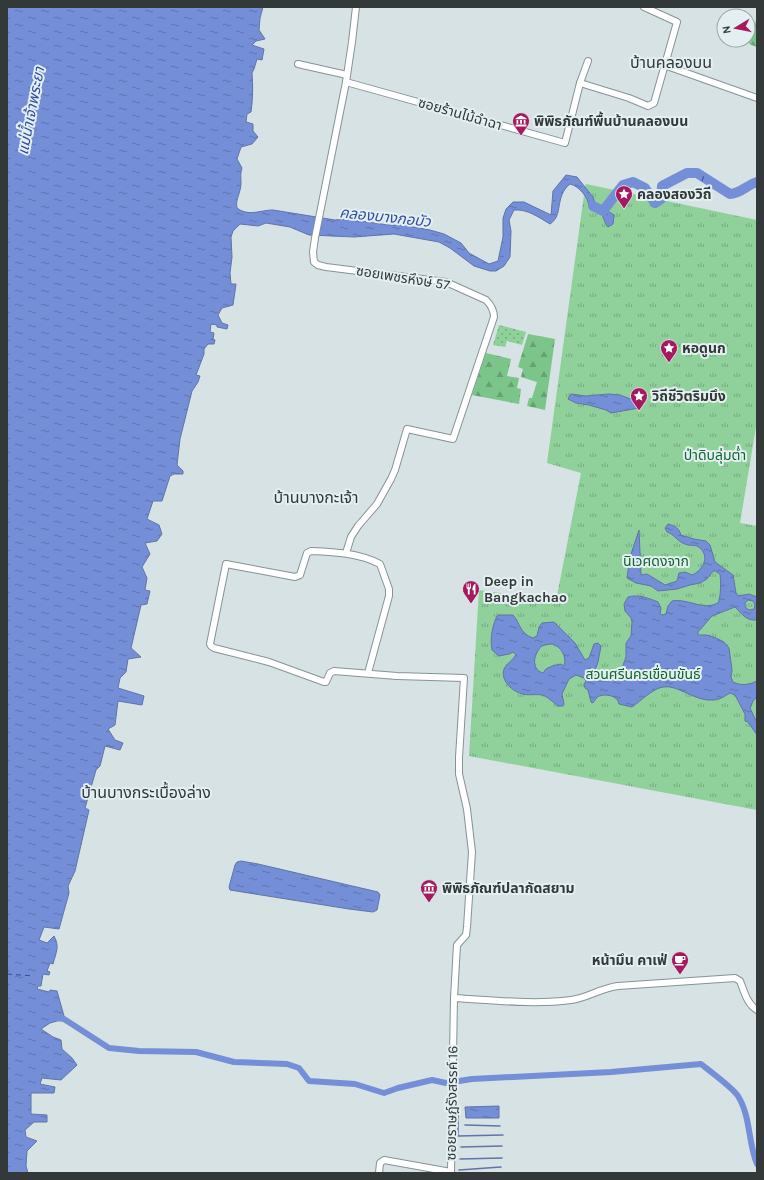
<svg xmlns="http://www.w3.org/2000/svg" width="764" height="1180" font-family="Karla,'Noto Sans Thai',sans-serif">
  <defs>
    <pattern id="grass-dots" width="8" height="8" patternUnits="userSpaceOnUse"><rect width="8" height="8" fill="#8fd09b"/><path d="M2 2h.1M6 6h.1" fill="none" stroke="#75aa7f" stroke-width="1.8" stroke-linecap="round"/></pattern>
    <pattern id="forest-firs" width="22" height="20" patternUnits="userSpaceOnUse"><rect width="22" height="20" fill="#7bc58a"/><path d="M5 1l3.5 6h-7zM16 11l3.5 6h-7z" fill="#65a172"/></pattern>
    <pattern id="park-tufts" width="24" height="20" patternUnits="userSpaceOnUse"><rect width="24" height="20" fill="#8fd09b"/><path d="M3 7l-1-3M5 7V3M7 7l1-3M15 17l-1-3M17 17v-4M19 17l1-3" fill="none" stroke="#75aa7f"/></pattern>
    <pattern id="water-ripples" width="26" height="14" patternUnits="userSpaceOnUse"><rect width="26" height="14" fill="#748ed7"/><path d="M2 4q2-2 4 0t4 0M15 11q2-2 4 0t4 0" fill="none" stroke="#6075af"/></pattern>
  </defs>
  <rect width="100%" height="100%" fill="#d6e2e3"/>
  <!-- grass -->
  <polygon fill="url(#grass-dots)" points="499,325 526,332 522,345 507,341 505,347 493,345"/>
  <!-- forest -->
  <g fill="url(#forest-firs)">
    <polygon points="757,17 757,47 749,44"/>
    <polygon points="528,334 555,339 545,410 527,406 529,398 532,398 537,382 521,377 523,369 518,367"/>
    <polygon points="486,353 511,359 507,376 519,378 517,388 521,389 519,404 472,395"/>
  </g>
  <!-- park -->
  <polygon fill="url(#park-tufts)" points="586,184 757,220 757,421 740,523 757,526 757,810 469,756 479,590 556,601 581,473 547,463 584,195 589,201 589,207 601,212 605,222 613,224 614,215 595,203 593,197 585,187"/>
  <!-- water -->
  <g fill="url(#water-ripples)" stroke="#6074a8" fill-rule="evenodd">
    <path d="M 7,7 L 263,7 L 260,18 L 259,30 L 265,39 L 256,41 L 252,45 L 264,49 L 262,60 L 257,59 L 254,69 L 252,73 C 253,86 253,98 251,112 L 247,114 L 246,122 L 253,124 L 253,131 L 258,137 L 252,144 L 241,147 L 237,159 L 242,168 C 240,174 241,177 241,183 C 241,193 235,199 237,208 C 249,217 260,210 273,210 L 335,220 L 347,219 L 388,225 L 402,225 L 430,230 L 444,234 L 461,243 L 469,253 L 489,264 L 498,261 L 503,237 L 503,218 L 506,209 L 513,202 L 524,202 L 551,215 L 553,191 L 566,175 L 577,177 L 593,197 L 595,203 L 614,215 L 613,224 L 608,227 L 605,222 L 601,212 L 589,207 C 589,198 579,186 570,184 C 554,197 564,215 550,224 C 538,217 528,209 514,210 L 509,220 L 511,231 L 510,257 L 504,266 L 496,271 L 490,271 L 474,266 L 450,248 L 439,242 L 394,234 L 354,237 L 309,235 L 290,227 L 266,223 L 258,226 L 240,224 L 233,231 L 231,237 L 232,257 L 230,273 L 231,284 L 236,284 L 233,305 L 222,308 L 218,315 L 222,323 L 228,325 L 227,329 L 217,327 L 217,325 L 211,324 L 210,332 L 214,333 L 213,339 L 215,340 L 214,344 L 208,344 L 204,349 L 204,354 L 196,375 L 200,376 L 198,382 L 192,391 L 180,439 L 177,465 L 183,471 L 183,474 L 174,474 L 170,476 L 162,501 L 153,501 L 147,519 L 159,525 L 162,534 L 157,541 L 145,543 L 150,554 L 142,567 L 147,578 L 145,590 L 150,591 L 147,604 L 141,605 L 131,648 L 141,657 L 128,659 L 126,672 L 120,678 L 118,688 L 144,696 L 142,705 L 118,701 L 115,725 L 108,729 L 115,740 L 123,743 L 120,750 L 105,746 L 100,766 L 96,770 L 85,808 L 89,810 L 75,871 L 68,886 L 69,893 L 59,929 L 44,927 L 39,940 L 47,943 L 54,936 C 60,947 56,952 53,964 L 50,963 L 47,971 L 50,972 L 49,975 L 43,974 L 41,986 L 38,986 L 37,989 L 49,992 L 50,990 L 57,991 L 64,1016 L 64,1019 L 50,1023 L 41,1029 L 53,1037 L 61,1040 L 62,1049 L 72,1058 L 77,1065 L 61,1080 L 42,1078 L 40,1084 L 55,1087 L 54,1093 L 31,1093 L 31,1114 L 47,1115 L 47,1122 L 34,1122 L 25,1130 L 26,1137 L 37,1141 L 27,1151 L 26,1166 L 28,1173 L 7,1173 Z"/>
    <polygon points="571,394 586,396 609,394 620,395 633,400 643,406 639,408 611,413 606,410 589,405 576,403 568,399"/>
    <path d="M 668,524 C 675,526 679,528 681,535 L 694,539 L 706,541 L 710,545 L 715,562 L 733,575 L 736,593 L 738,596 L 749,594 L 757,597 L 757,620 C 746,621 742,614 735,607 L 712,616 L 698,632 L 698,635 L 707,635 L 716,638 L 724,642 L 729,648 L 732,670 L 731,677 L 733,682 C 742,686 748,685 757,681 L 757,697 L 753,701 L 750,708 L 757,723 L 757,735 L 748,722 L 745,721 L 745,714 L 735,695 L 730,693 C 725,696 720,700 713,700 C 696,702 677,684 663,687 C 652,689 642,700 632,707 L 619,704 C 618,695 604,693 597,697 C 597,698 593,702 593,703 L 591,702 L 588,690 L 585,688 L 584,684 L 586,681 L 584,678 L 576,675 L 569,679 L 562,694 L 564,704 L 563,706 L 558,706 C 554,703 550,699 545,696 C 539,693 530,696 523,694 C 513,692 500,681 504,669 C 507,663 513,660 516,655 L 513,652 L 509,654 L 499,656 L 492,650 C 490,640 492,626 497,616 L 499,615 L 513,615 C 521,624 519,633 533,638 L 537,636 L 539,627 L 542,623 L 554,622 L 575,643 L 585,660 L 589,658 L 594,644 L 598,643 L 601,646 L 598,662 L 593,676 L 594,680 C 598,682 613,681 618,679 L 626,657 L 626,643 L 631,636 L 632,622 L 631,618 L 625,611 L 624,604 L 628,597 C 638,594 648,598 658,602 L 661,608 L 660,614 L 663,615 L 666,614 L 668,606 L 672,601 C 688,598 702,611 718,603 C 721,597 721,581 720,574 L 715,571 L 713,571 L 707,579 L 700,583 L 690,585 L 677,589 L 658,591 L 651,586 L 636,583 L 627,578 L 630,557 L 639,530 L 641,575 L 647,574 L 665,585 L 677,581 L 679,573 L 685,572 L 692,575 C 704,570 711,554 697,546 C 694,545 689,546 685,544 C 678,542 674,534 667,532 L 665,528 ZM 748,600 L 753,601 L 755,604 L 754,609 L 749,610 L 745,607 L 745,603 ZM 552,644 C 561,646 567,657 564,666 L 561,664 L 552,666 L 546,669 L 543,673 C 530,669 534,653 542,646 C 545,645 549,644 552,644 Z"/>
    <polygon points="241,861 258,864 378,892 380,895 377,910 373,912 349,909 230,890 229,887 235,865 237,862"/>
    <polygon points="499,1106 499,1118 466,1118 465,1107"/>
  </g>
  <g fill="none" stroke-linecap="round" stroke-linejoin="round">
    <!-- stream -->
    <g stroke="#6074a8" stroke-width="1.5">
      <polyline points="458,1110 458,1136 503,1135"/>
      <polyline points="465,1125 500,1126"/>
      <polyline points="461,1147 502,1146"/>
      <polyline points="460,1159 502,1158"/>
      <polyline points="459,1170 501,1167"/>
    </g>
    <!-- canal -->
    <path stroke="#748ed7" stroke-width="6" d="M 56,1018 L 64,1019 L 109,1048 L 139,1051 L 196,1052 L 234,1062 L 287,1064 L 299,1068 L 309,1081 L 355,1084 L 384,1093 L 398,1088 L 432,1080 L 446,1083 L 472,1079 L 611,1072 L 701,1064 C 710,1071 733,1088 738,1096 C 751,1117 748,1143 757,1164"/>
    <!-- river -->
    <path stroke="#748ed7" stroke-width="10" d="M 593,206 L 603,211 L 623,185 L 633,182 L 645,188 L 655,203 L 661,199 L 662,186 L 687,173 L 697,173 L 730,194 C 740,194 747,185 757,182"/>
    <!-- ferry -->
    <g stroke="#334ca3" stroke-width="1" stroke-dasharray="5 4" stroke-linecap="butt">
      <polyline points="702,181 704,175"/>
      <polyline points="7,974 34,976"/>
    </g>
    <!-- minor casing -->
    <g stroke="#889294" stroke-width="8">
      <g id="minor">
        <polyline points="298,64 347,75"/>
        <polyline points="664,65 757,98"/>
        <polyline points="346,82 565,143 580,83 629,98 648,106 654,103 677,22 644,7"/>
        <polyline points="580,83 588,61"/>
        <path d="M 346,553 L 351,537 L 358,526 L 377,504 L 391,479 L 395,470 L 407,429 L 453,439 L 494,317 C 494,310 491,305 486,300 L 446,282 L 326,267 L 318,265 L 314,262 L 313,252 L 315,238 L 346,82 L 352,42 L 356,7"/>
        <path d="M 368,673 L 389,596 L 389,589 L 380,564 C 359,553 334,552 311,551 L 307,553 L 300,575 L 295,577 L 226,564 L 210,644 L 211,646 L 214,648 L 269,662 L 324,682 L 326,682 L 330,673 L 334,671 L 397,676 L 464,678 L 459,757 L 459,774 L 467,809 L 472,852 L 467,927 L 466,935 L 457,945 L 454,998 L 451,1172 L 384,1160 L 380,1163 L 379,1173"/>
        <path d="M 454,998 C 493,1000 532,1005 571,1000 C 587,998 601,988 618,986 L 735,978 L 740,981 C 744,991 747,1004 757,1010"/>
      </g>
    </g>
    <!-- minor -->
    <use href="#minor" stroke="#fff" stroke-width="6"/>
  </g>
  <!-- icons -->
  <defs>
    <g id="museum-pin" transform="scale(0.9)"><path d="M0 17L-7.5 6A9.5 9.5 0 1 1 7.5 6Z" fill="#a5195f" stroke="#e3eff1"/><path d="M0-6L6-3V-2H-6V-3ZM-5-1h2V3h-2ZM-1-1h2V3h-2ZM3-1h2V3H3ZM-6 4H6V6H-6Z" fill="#fff"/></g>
    <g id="sight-pin" transform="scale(0.9)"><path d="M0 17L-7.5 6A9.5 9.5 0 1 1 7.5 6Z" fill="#a5195f" stroke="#e3eff1"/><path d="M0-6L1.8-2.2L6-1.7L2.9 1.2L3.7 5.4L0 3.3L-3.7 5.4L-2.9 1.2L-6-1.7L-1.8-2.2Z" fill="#fff"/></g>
    <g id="restaurant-pin" transform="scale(0.9)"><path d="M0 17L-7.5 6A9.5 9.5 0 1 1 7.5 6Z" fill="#a5195f" stroke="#e3eff1"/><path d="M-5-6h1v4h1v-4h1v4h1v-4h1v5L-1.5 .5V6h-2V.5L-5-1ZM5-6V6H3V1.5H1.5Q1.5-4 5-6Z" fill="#fff"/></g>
    <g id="cafe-pin" transform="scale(0.9)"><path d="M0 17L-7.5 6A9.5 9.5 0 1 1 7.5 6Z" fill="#a5195f" stroke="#e3eff1"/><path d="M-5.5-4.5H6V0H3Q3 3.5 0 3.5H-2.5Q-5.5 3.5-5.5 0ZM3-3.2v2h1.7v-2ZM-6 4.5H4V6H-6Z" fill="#fff"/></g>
  </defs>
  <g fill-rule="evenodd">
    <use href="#museum-pin" x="521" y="121"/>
    <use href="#sight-pin" x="624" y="194"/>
    <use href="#sight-pin" x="669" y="348"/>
    <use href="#sight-pin" x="639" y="396"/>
    <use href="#restaurant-pin" x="471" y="589"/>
    <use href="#museum-pin" x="429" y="888"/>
    <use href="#cafe-pin" x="680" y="960"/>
  </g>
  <g text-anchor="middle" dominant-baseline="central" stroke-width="4" stroke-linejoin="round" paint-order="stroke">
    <!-- street labels -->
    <g font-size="14" fill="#333839" stroke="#e3eff1">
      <text transform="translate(460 114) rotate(16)">ซอยร้านไม้ฉำฉา</text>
      <text transform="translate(403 278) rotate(9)">ซอยเพชรหึงษ์ 57</text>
      <text transform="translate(452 1103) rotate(-89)">ซอยราษฎ์รังสรรค์ 16</text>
    </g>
    <!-- poi labels -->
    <g font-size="14" font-weight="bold" fill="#333839" stroke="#e3eff1" text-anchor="start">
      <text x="534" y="121">พิพิธภัณฑ์พื้นบ้านคลองบน</text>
      <text x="637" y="194">คลองสองวิถี</text>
      <text x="682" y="348">หอดูนก</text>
      <text x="652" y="396">วิถีชีวิตริมบึง</text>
      <text x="484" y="581">Deep in<tspan x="484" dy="16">Bangkachao</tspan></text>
      <text x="442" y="888">พิพิธภัณฑ์ปลากัดสยาม</text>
      <text x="667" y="960" text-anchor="end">หน้ามึน คาเฟ่</text>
    </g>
    <!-- park labels -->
    <g font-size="14" fill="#10632c" stroke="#e3eff1">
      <text x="715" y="455">ป่าดิบลุ่มต่ำ</text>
      <text x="656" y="561">นิเวศดงจาก</text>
      <text x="643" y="674">สวนศรีนครเขื่อนขันธ์</text>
    </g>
    <!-- water labels -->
    <g font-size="15" font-style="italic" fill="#334ca3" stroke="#e3eff1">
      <text transform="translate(31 111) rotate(-79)">แม่น้ำเจ้าพระยา</text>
      <text transform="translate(385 217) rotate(6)">คลองบางกอบัว</text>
    </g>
    <!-- quarter labels -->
    <g font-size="16" fill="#333839" stroke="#e3eff1">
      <text x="671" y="62">บ้านคลองบน</text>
      <text x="316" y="497">บ้านบางกะเจ้า</text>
      <text x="146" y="792">บ้านบางกระเบื้องล่าง</text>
    </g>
  </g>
  <!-- border -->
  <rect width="764" height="1180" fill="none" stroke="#333839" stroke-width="16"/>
  <!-- north arrow -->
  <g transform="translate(736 28) rotate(260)"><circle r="19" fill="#e3eff1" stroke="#9da6a7"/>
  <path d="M0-3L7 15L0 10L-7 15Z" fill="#a5195f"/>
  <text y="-6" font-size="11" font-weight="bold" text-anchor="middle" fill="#333839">N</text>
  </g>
</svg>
